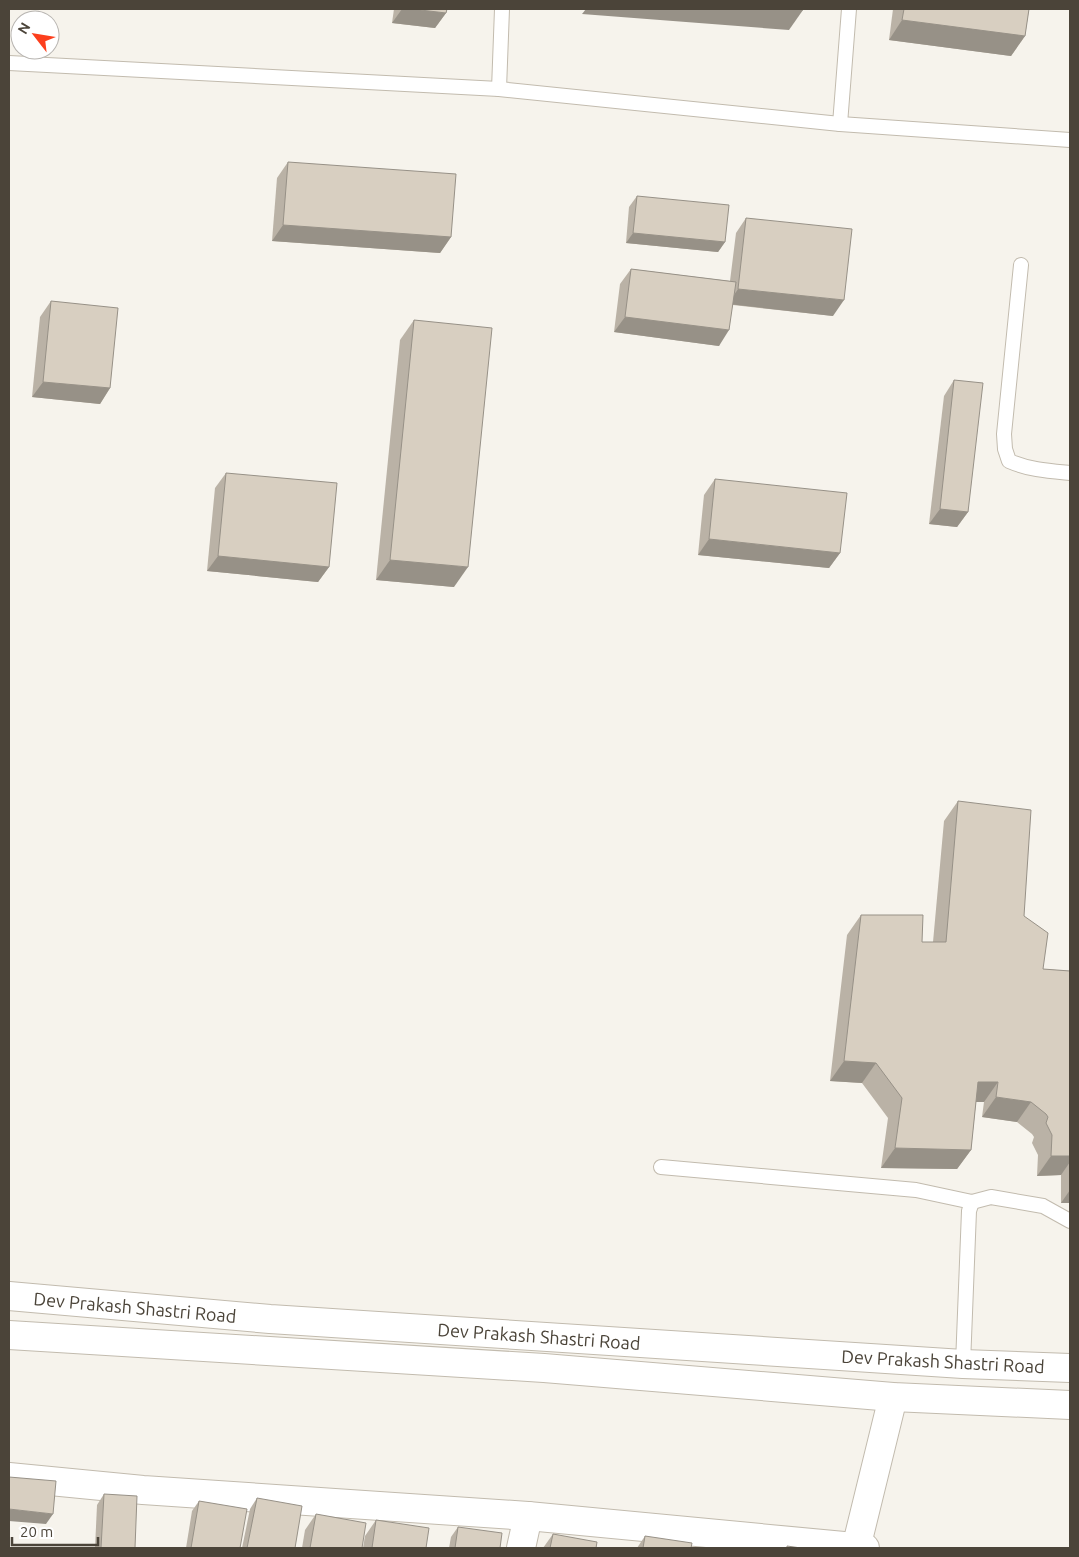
<svg xmlns="http://www.w3.org/2000/svg" width="1079" height="1557" font-family="Ubuntu,sans-serif">
  <rect width="100%" height="100%" fill="#f6f3ec"/>
  <g fill="none" stroke-linecap="round" stroke-linejoin="round">
    <!-- service casing -->
    <g stroke="#c2bbae" stroke-width="16">
      <g id="service">
        <polyline points="9,63 499,89 840,124 1070,140"/>
        <polyline points="499,89 502,9"/>
        <polyline points="840,124 849,9"/>
        <path d="M 1021,265 L 1004,434 L 1005,449 L 1009,461 C 1030,470 1048,471 1070,473"/>
        <polyline points="661,1167 916,1190 972,1202 991,1197 1043,1206 1070,1221"/>
        <polyline points="963,1364 969,1211 972,1202"/>
      </g>
    </g>
    <!-- minor casing -->
    <g stroke="#c2bbae" stroke-width="30">
      <g id="minor">
        <polyline points="9,1477 143,1490 528,1516 865,1548"/>
        <polyline points="521,1548 528,1516"/>
        <polyline points="856,1548 893,1397"/>
      </g>
    </g>
    <!-- tertiary casing -->
    <g stroke="#c2bbae" stroke-width="30">
      <g id="tertiary">
        <polyline points="9,1296 270,1319 963,1364 1070,1368"/>
        <polyline points="9,1335 544,1368 893,1397 1070,1405"/>
      </g>
    </g>
    <!-- service -->
    <use href="#service" stroke="#fff" stroke-width="14"/>
    <!-- minor -->
    <use href="#minor" stroke="#fff" stroke-width="28"/>
    <!-- tertiary -->
    <use href="#tertiary" stroke="#fff" stroke-width="28"/>
  </g>
  <!-- wall -->
  <g fill="#bab2a6">
    <polygon points="394,9 447,9 446,13 435,28 392,23"/>
    <polygon points="893,9 1029,9 1025,36 1011,56 889,40"/>
    <polygon points="288,162 451,237 440,253 272,241 277,178"/>
    <polygon points="637,196 725,242 718,252 626,243 629,207"/>
    <polygon points="746,218 833,316 733,305 719,346 614,332 620,284 631,269 730,281 736,233"/>
    <polygon points="51,301 110,388 100,404 32,397 40,317"/>
    <polygon points="414,320 454,587 376,580 400,340"/>
    <polygon points="954,380 968,512 957,527 929,524 944,396"/>
    <polygon points="226,473 329,567 318,582 207,571 215,488"/>
    <polygon points="715,479 840,553 829,568 698,555 704,495"/>
    <polygon points="958,801 1024,916 1043,969 1070,971 1070,1203 1061,1203 1061,1175 1037,1176 1038,1155 1032,1143 1034,1137 1032,1134 1017,1122 982,1117 984,1102 976,1102 971,1150 957,1169 881,1168 888,1118 862,1083 830,1081 847,935 861,915 922,942 933,942 944,821"/>
    <polygon points="104,1494 135,1548 95,1548 97,1505"/>
    <polygon points="257,1498 295,1548 242,1548 250,1509"/>
    <polygon points="199,1501 240,1548 186,1548 192,1511"/>
    <polygon points="316,1514 362,1548 302,1548 305,1530"/>
    <polygon points="376,1520 426,1548 363,1548 365,1536"/>
    <polygon points="458,1527 500,1548 449,1548 451,1537"/>
    <polygon points="553,1534 596,1548 543,1548"/>
    <polygon points="645,1536 691,1548 637,1548"/>
  </g>
  <!-- shaded-wall -->
  <g fill="#979187">
    <polygon points="402,9 412,9 446,13 435,28 392,23"/>
    <polygon points="586,9 782,9 803,10 789,30 582,14"/>
    <polygon points="902,20 1025,36 1011,56 889,40"/>
    <polygon points="283,225 451,237 440,253 272,241"/>
    <polygon points="633,233 725,242 718,252 626,243"/>
    <polygon points="738,289 844,300 833,316 728,304"/>
    <polygon points="625,317 729,330 719,346 614,332"/>
    <polygon points="43,382 110,388 100,404 32,397"/>
    <polygon points="940,509 968,512 957,527 929,524"/>
    <polygon points="709,539 840,553 829,568 698,555"/>
    <polygon points="218,556 329,567 318,582 207,571"/>
    <polygon points="390,560 468,567 454,587 376,580"/>
    <polygon points="844,1061 876,1063 862,1083 830,1081"/>
    <polygon points="978,1082 998,1082 984,1102 964,1102"/>
    <polygon points="996,1097 1031,1102 1017,1122 982,1117"/>
    <polygon points="895,1148 971,1150 957,1169 881,1168"/>
    <polygon points="1051,1156 1070,1156 1070,1162 1061,1175 1037,1176"/>
    <polygon points="1070,1190 1070,1203 1061,1203"/>
    <polygon points="9,1509 53,1514 46,1524 9,1521"/>
  </g>
  <!-- building -->
  <g fill="#d8cfc1" stroke="#979187">
    <polygon points="412,9 447,9 446,13"/>
    <polygon points="782,9 803,9 803,10"/>
    <polygon points="904,9 1029,9 1025,36 902,20"/>
    <polygon points="288,162 456,174 451,237 283,225"/>
    <polygon points="637,196 729,205 725,242 633,233"/>
    <polygon points="746,218 852,229 844,300 738,289"/>
    <polygon points="631,269 736,282 729,330 625,317"/>
    <polygon points="51,301 118,308 110,388 43,382"/>
    <polygon points="414,320 492,328 468,567 390,560"/>
    <polygon points="954,380 983,383 968,512 940,509"/>
    <polygon points="226,473 337,483 329,567 218,556"/>
    <polygon points="715,479 847,493 840,553 709,539"/>
    <polygon points="958,801 1031,810 1024,916 1048,933 1043,969 1070,971 1070,1156 1051,1156 1052,1135 1046,1123 1048,1117 1046,1114 1031,1102 996,1097 998,1082 978,1082 971,1150 895,1148 902,1098 876,1063 844,1061 861,915 923,915 922,942 946,942"/>
    <polygon points="9,1477 56,1481 53,1514 9,1509"/>
    <polygon points="104,1494 137,1496 135,1548 101,1548"/>
    <polygon points="257,1498 302,1506 295,1548 247,1548"/>
    <polygon points="199,1501 247,1509 240,1548 191,1548"/>
    <polygon points="316,1514 366,1523 362,1548 310,1548"/>
    <polygon points="376,1520 429,1528 426,1548 372,1548"/>
    <polygon points="458,1527 502,1533 500,1548 455,1548"/>
    <polygon points="553,1534 597,1542 596,1548 550,1548"/>
    <polygon points="645,1536 692,1543 691,1548 643,1548"/>
    <polygon points="787,1546 801,1548 787,1548"/>
  </g>
  <g text-anchor="middle" dominant-baseline="central" stroke-width="4.5" stroke-linejoin="round" paint-order="stroke">
    <!-- street labels -->
    <g font-size="18" fill="#4b4439" stroke="#fff">
      <text transform="translate(135 1307) rotate(5)">Dev Prakash Shastri Road</text>
      <text transform="translate(539 1336) rotate(4)">Dev Prakash Shastri Road</text>
      <text transform="translate(943 1361) rotate(3)">Dev Prakash Shastri Road</text>
    </g>
  </g>
  <!-- border -->
  <rect width="1079" height="1557" fill="none" stroke="#4b4439" stroke-width="20"/>
  <!-- north arrow -->
  <g transform="translate(35 35) rotate(301)"><circle r="24" fill="#ffffff" stroke="#b7b4b0"/>
  <path d="M0-4L9 19L0 12L-9 19Z" fill="#fc3f1d"/>
  <text y="-8" font-size="14" font-weight="bold" text-anchor="middle" fill="#4b4439">N</text>
  </g>
  <!-- scale -->
  <path d="M12 1537v8h86v-8" fill="none" stroke="#4b4439" stroke-width="2.5"/>
  <text x="20" y="1537" font-size="15" fill="#4b4439" stroke="#ffffff" stroke-width="4" paint-order="stroke">20 m</text>
</svg>
